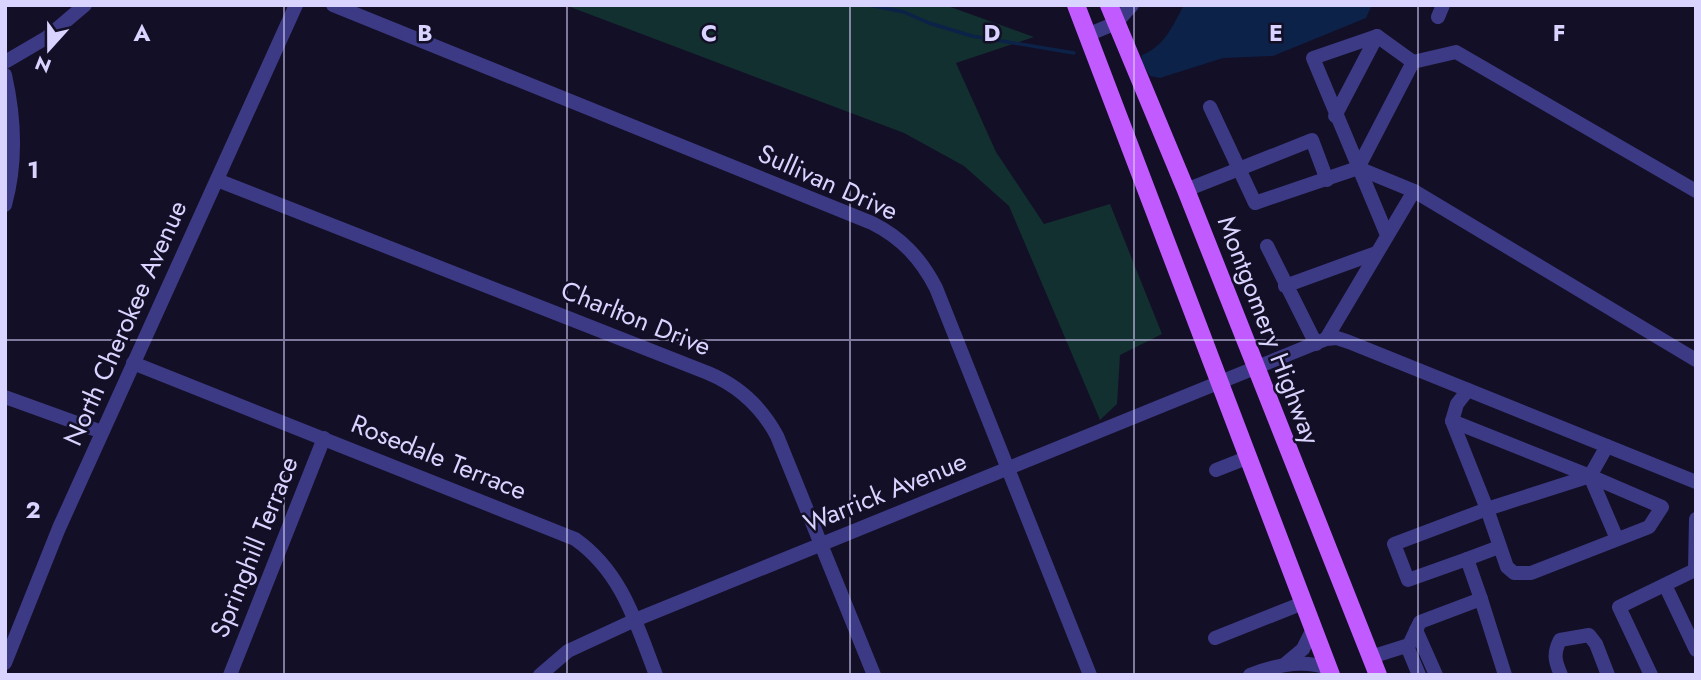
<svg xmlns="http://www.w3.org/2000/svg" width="1701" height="680" font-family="Jost,sans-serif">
  <rect width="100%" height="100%" fill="#130f26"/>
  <!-- green -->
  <polygon fill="#12302f" points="565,5 945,5 1034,37 956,63 996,152 1044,224 1110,204 1162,334 1120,355 1117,404 1100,420 1009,206 964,166 904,133"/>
  <!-- water -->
  <path fill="#0c2248" d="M 1184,5 L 1372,5 L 1366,18 L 1273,56 L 1223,58 L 1160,78 L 1150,76 L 1141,61 L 1142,55 C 1165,46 1173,25 1184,5 Z"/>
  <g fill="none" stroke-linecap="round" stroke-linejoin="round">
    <!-- stream -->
    <polyline stroke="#0c2248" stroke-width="3.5" points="869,5 904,12 929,23 972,36 1074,53"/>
    <!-- minor -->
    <g stroke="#3d3a85" stroke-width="14">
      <path d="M 333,5 L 872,223 C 902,238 921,259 936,288 L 1090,675"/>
      <polyline points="1438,17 1443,5"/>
      <polyline points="1087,35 1116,23 1132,5"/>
      <polyline points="1377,36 1413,62"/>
      <polyline points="5,62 46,38 85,5"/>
      <path d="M 5,75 C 15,119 17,161 5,205"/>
      <polyline points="1210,107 1255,203 1358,168 1414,191"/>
      <polyline points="1335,116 1377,36 1313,58 1387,235"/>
      <polyline points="1358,168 1413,62 1456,52 1696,191"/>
      <path d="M 217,180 L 708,373 C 739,386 761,406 777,436 L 874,675"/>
      <polyline points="1186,190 1312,140 1327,180"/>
      <polyline points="1267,246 1316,344"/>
      <polyline points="1285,286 1376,253"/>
      <polyline points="1326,339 1337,338 1349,342 1696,482"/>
      <path d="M 133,363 L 575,539 C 622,572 636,623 656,675"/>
      <polyline points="1468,390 1457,404 1452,421 1487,509 1394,544 1408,580 1467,559 1481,599"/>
      <polyline points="5,397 102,432"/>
      <polyline points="1452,421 1590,476 1617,539"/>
      <polyline points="1216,470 1249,457"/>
      <polyline points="1590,476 1487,509 1507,567 1514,573 1531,573 1649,527 1662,507 1590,476 1607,446"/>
      <polyline points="1467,559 1499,547"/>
      <polyline points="1665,585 1696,650"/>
      <polyline points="1416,630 1436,675"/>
      <polyline points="1215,638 1303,603"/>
      <polyline points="1407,646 1419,675"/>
      <polyline points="1371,657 1409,645 1420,622 1481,599 1505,675"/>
      <polyline points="5,663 59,528 296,5"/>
      <polyline points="1284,665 1303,649 1313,629"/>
      <polyline points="230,675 324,438"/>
      <polyline points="540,675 568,651 635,620 1326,339 1414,191 1696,360"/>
      <path d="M 1250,675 C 1275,665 1302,659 1328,668"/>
      <path d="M 1561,675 C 1555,661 1553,654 1560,640 L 1589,635 L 1596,644 L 1608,675"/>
      <polyline points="1651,675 1619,607 1695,570 1696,519"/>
    </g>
    <!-- major -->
    <g stroke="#c25bff" stroke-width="18">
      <polyline points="1076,5 1331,675"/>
      <polyline points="1109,5 1186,190 1378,675"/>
    </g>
  </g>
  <!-- grid -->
  <path fill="none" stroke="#d9d4ff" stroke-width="2" stroke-opacity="0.55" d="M 284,5 L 284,675M 567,5 L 567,675M 850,5 L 850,675M 1134,5 L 1134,675M 1418,5 L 1418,675M 5,340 L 1696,340"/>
  <g text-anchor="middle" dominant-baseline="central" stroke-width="5" stroke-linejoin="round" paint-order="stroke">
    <!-- street labels -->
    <g font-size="26" fill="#d9d4ff" stroke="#130f26">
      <text transform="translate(828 182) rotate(24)">Sullivan Drive</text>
      <text transform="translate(636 318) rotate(22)">Charlton Drive</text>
      <text transform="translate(125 323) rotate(-66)">North Cherokee Avenue</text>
      <text transform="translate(1269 330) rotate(69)">Montgomery Highway</text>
      <text transform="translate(439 457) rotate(22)">Rosedale Terrace</text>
      <text transform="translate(885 492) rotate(-22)">Warrick Avenue</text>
      <text transform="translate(254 547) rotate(-68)">Springhill Terrace</text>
    </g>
  </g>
  <g font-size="23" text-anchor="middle" font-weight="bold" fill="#d9d4ff" stroke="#130f26" stroke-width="5" stroke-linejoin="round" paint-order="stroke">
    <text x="142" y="41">A</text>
    <text x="425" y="41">B</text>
    <text x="709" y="41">C</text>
    <text x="992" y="41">D</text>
    <text x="1276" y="41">E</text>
    <text x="1559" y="41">F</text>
    <text x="33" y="178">1</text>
    <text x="33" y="518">2</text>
  </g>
  <!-- border -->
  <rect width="1701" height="680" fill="none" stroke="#d9d4ff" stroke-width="14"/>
  <!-- north arrow -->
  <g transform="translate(49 49) rotate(201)" stroke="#130f26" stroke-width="5" paint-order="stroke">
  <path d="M0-5L12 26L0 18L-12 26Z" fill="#d9d4ff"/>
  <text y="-10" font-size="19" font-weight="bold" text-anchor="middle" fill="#d9d4ff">N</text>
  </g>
</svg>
